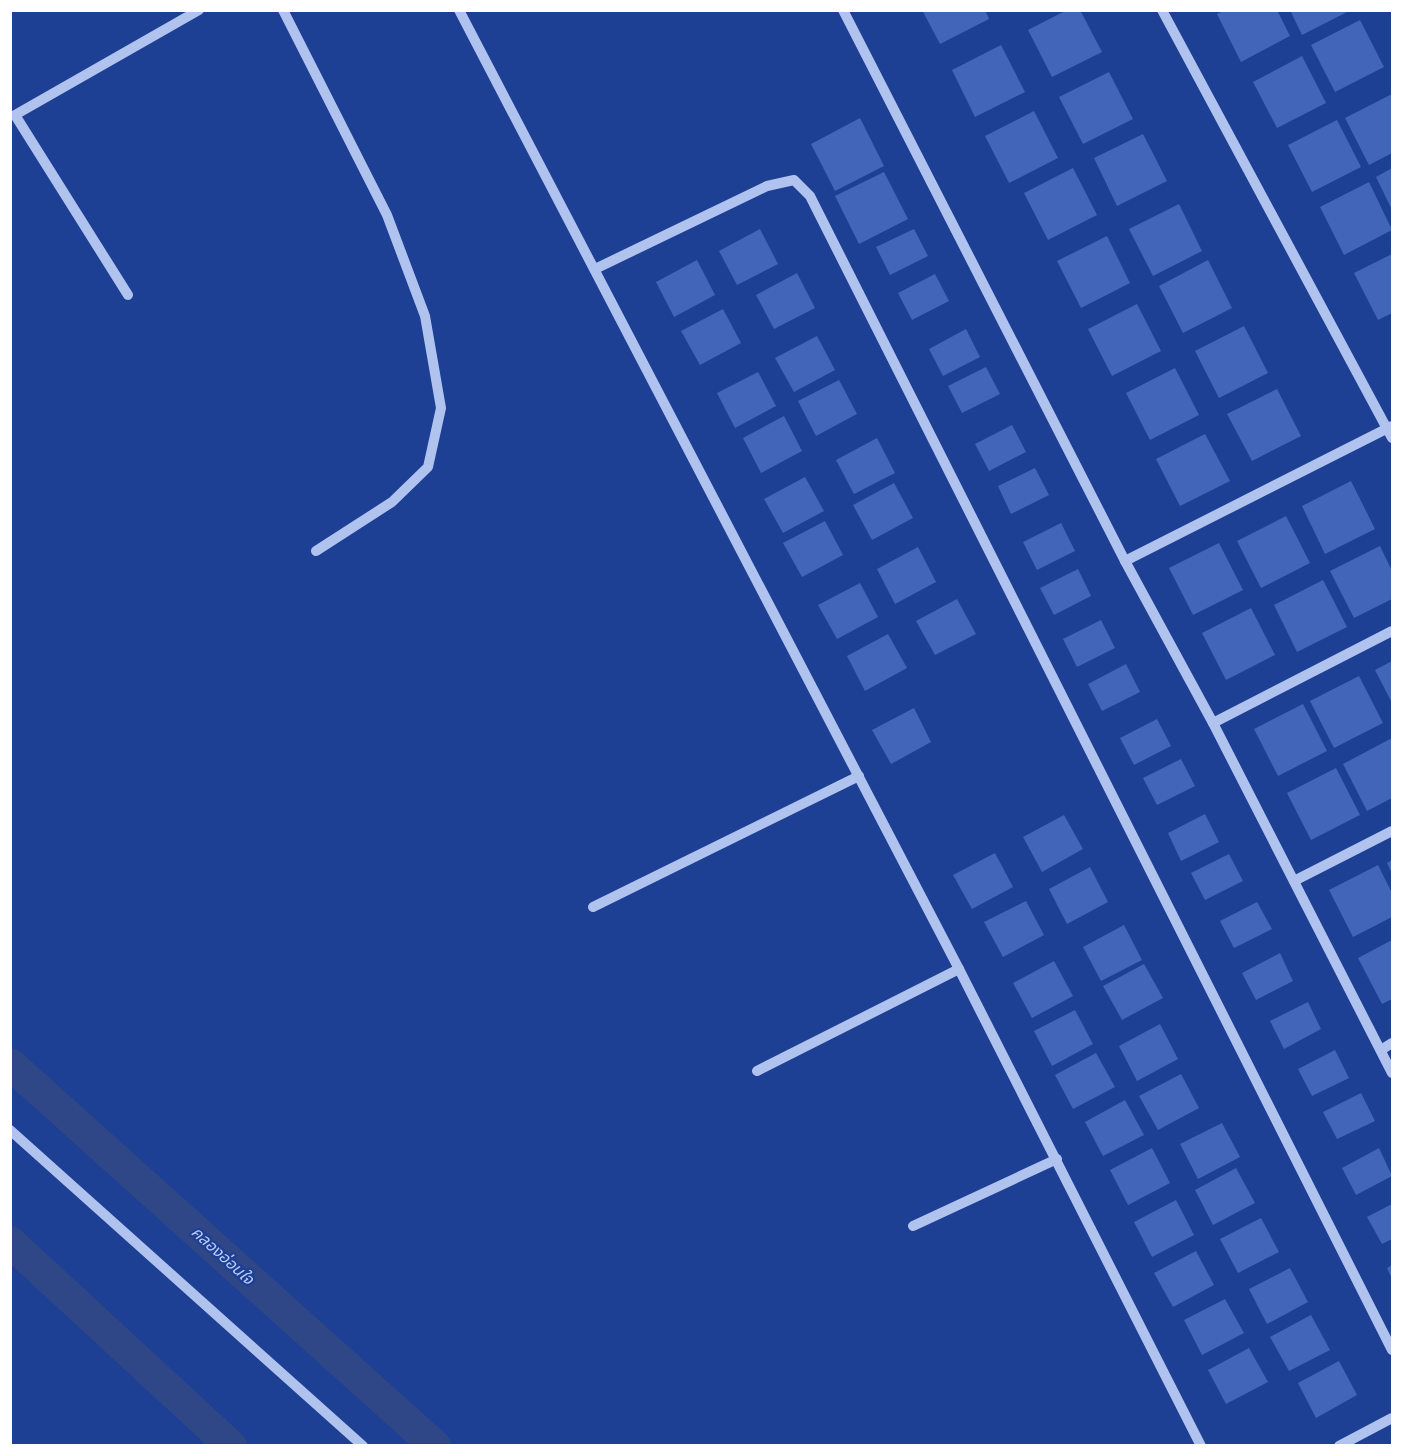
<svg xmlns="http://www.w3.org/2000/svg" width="1403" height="1456" font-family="Quicksand,'Noto Sans Thai',sans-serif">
  <rect width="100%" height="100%" fill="#1d3f94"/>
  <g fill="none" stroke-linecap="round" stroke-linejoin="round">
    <!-- canal -->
    <g stroke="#2f4787" stroke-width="32">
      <polyline points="10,1064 435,1446"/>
      <polyline points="10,1242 231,1446"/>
    </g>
  </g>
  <!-- building -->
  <g fill="#4265ba">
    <polygon points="922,10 985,10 989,19 940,44"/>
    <polygon points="1067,10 1080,10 1102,52 1052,77 1028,30"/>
    <polygon points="1225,10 1277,10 1290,36 1241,62 1217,14"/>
    <polygon points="1290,10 1351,10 1302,35"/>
    <polygon points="1360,20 1384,67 1335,92 1311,45"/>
    <polygon points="1001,45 1025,92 975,117 952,70"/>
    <polygon points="1302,56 1326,103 1277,128 1253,82"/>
    <polygon points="1109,72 1133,119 1083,144 1059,97"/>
    <polygon points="1392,94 1392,153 1369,165 1345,118"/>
    <polygon points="1034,111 1058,158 1009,183 985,136"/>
    <polygon points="860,118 884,166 835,191 811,144"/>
    <polygon points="1337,120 1361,167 1312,192 1288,145"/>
    <polygon points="1143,134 1167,181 1117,206 1094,158"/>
    <polygon points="1073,168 1097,215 1048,240 1024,193"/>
    <polygon points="1392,168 1392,210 1376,177"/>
    <polygon points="884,172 908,219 859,244 835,196"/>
    <polygon points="1369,182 1392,230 1344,255 1320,207"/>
    <polygon points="1179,204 1202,251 1153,276 1129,229"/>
    <polygon points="760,229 778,264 737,285 719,251"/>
    <polygon points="914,229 928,256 890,275 876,247"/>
    <polygon points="1107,236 1130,283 1081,308 1057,261"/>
    <polygon points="1392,254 1392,313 1378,320 1354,273"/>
    <polygon points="697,260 715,295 674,317 656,282"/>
    <polygon points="1208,260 1232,308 1183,333 1159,286"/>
    <polygon points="797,273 815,308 774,329 756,295"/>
    <polygon points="935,274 949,301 912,320 898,293"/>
    <polygon points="1137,304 1161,351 1112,376 1088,329"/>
    <polygon points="723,309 741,343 700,365 681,331"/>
    <polygon points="1244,326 1268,373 1219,398 1195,351"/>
    <polygon points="966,329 980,357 943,376 929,349"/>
    <polygon points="817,336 835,370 794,392 775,358"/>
    <polygon points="986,367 1000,394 962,413 948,386"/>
    <polygon points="1175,368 1199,415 1150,440 1126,393"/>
    <polygon points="758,372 776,406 735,428 717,393"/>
    <polygon points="839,380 857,414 816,436 798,401"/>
    <polygon points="1277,389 1301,436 1252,461 1227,414"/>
    <polygon points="784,416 802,451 761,473 743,438"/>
    <polygon points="1012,425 1026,452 989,471 975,444"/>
    <polygon points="1205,434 1230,481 1180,506 1156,459"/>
    <polygon points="877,438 895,473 854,494 836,460"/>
    <polygon points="1035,468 1049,495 1011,514 998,486"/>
    <polygon points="805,477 824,511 783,533 764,499"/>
    <polygon points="1351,481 1375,529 1325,554 1302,506"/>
    <polygon points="894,483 913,518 872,540 853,505"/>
    <polygon points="1286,516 1310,563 1261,588 1237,541"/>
    <polygon points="825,521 843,555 802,577 783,543"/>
    <polygon points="1061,523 1075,551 1037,570 1023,542"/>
    <polygon points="1219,543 1243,590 1193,615 1169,568"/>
    <polygon points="1380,546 1392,571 1392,599 1354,618 1330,571"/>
    <polygon points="918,547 936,582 895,604 877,569"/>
    <polygon points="1078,569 1091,596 1054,615 1040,588"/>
    <polygon points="1323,580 1347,627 1297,652 1274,605"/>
    <polygon points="860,583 878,617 837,639 818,605"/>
    <polygon points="957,599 976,634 935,655 916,621"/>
    <polygon points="1251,608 1275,655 1226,680 1202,633"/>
    <polygon points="1101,620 1115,648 1077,667 1063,639"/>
    <polygon points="888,634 907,668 865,691 847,656"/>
    <polygon points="1392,661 1392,703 1375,670"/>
    <polygon points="1126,664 1140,692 1102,711 1088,684"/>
    <polygon points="1359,676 1383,723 1334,748 1310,701"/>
    <polygon points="1303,704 1327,751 1278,776 1254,729"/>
    <polygon points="914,708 931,742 891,764 872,730"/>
    <polygon points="1157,719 1171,746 1134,765 1120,738"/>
    <polygon points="1392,738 1392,798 1367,811 1343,764"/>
    <polygon points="1181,759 1195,786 1157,805 1143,778"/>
    <polygon points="1336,768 1360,815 1311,840 1287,793"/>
    <polygon points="1205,814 1219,842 1181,861 1168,833"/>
    <polygon points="1064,815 1083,849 1042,872 1023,837"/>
    <polygon points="995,853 1013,887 972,909 953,875"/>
    <polygon points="1229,854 1243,881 1205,900 1191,873"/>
    <polygon points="1392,860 1392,874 1387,863"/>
    <polygon points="1378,865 1392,893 1392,917 1353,937 1329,890"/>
    <polygon points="1090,867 1108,902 1067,924 1049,889"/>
    <polygon points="1026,901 1044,935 1003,957 984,922"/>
    <polygon points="1257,902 1272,929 1234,948 1220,921"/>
    <polygon points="1124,925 1142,960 1101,981 1083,947"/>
    <polygon points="1392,940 1392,999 1382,1004 1358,958"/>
    <polygon points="1280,953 1293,981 1256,1000 1242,973"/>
    <polygon points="1054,961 1073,996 1032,1018 1013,983"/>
    <polygon points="1144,964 1163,998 1122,1020 1103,986"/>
    <polygon points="1308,1002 1321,1029 1284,1049 1270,1021"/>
    <polygon points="1075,1010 1093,1044 1052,1066 1034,1031"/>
    <polygon points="1160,1024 1178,1059 1137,1081 1119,1046"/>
    <polygon points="1335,1050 1349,1078 1312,1096 1298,1069"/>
    <polygon points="1096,1053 1115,1087 1073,1109 1055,1075"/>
    <polygon points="1181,1074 1199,1108 1158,1130 1139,1096"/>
    <polygon points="1361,1093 1375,1121 1337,1139 1323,1112"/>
    <polygon points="1125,1100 1144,1135 1103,1156 1085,1122"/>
    <polygon points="1222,1123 1240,1157 1198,1179 1180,1144"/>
    <polygon points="1152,1148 1170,1183 1128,1205 1110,1170"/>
    <polygon points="1379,1148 1392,1176 1356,1195 1342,1168"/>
    <polygon points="1236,1168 1255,1203 1213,1225 1195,1190"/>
    <polygon points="1176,1200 1194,1235 1152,1257 1134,1222"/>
    <polygon points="1392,1204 1392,1239 1382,1244 1367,1217"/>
    <polygon points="1261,1218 1279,1252 1238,1273 1220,1239"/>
    <polygon points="1196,1251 1214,1285 1173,1307 1154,1273"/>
    <polygon points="1392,1265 1392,1279 1387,1268"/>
    <polygon points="1290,1268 1308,1302 1267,1324 1249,1289"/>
    <polygon points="1225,1299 1244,1333 1202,1355 1184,1320"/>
    <polygon points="1311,1315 1330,1350 1289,1371 1270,1337"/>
    <polygon points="1249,1348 1268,1382 1226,1404 1208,1370"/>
    <polygon points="1339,1361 1357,1395 1316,1418 1298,1383"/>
  </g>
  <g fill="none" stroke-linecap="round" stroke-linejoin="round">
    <!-- minor -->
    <g stroke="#b0c3ef" stroke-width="10">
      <polyline points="283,10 387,215 425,316 441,408 428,467 392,502 316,551"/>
      <polyline points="459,10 959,969 1201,1446"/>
      <polyline points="843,10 1125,561 1213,723 1392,1073"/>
      <polyline points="1162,10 1392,438"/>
      <polyline points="595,269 767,186 794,180 810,196 1392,1350"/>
      <polyline points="128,295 15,115 199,10"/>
      <polyline points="1125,561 1392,426"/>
      <polyline points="1213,723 1392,631"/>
      <polyline points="1294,881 1392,831"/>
      <polyline points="593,907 859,776"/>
      <polyline points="1381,1050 1392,1043"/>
      <polyline points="757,1071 959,969"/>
      <polyline points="10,1130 363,1446"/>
      <polyline points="913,1226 1057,1159"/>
      <polyline points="1339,1446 1392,1418"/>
    </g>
  </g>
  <g text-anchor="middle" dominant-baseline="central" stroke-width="4.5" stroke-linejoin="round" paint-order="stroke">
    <!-- water labels -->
    <g font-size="16" font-style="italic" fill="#bccdf5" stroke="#1d3f94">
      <text transform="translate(223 1255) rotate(42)">คลองอ่อนใจ</text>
    </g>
  </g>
  <!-- border -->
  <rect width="1403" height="1456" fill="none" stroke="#ffffff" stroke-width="24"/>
</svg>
